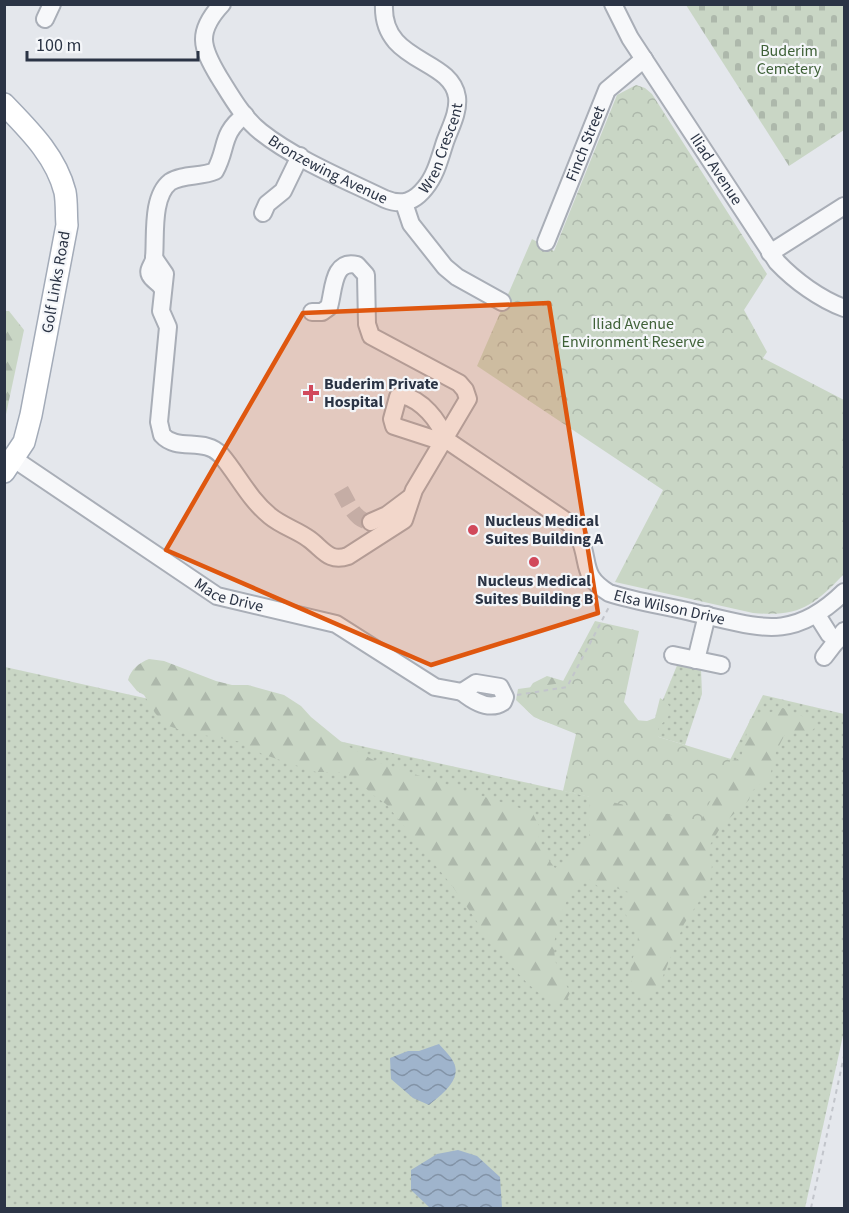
<svg xmlns="http://www.w3.org/2000/svg" width="849" height="1213" font-family="'Source Sans 3',sans-serif">
  <defs>
    <pattern id="grass-dots" width="8" height="8" patternUnits="userSpaceOnUse" patternTransform="scale(1.5)"><rect width="8" height="8" fill="#c9d6c5"/><path d="M2 2h.1M6 6h.1" fill="none" stroke="#adb8ab" stroke-width="1.8" stroke-linecap="round"/></pattern>
    <pattern id="forest-firs" width="22" height="20" patternUnits="userSpaceOnUse" patternTransform="scale(1.5)"><rect width="22" height="20" fill="#c9d6c5"/><path d="M5 1l3.5 6h-7zM16 11l3.5 6h-7z" fill="#adb8ab"/></pattern>
    <pattern id="cemetery-stones" width="16" height="16" patternUnits="userSpaceOnUse" patternTransform="scale(1.5)"><rect width="16" height="16" fill="#c9d6c5"/><path d="M2 7V4a2 2 0 0 1 4 0v3zM10 15v-3a2 2 0 0 1 4 0v3z" fill="#adb8ab"/></pattern>
    <pattern id="park-crowns" width="20" height="18" patternUnits="userSpaceOnUse" patternTransform="scale(1.5)"><rect width="20" height="18" fill="#c9d6c5"/><path d="M2 6a3 3 0 1 1 6 0M12 15a3 3 0 1 1 6 0" fill="none" stroke="#adb8ab"/></pattern>
    <pattern id="water-waves" width="16" height="10" patternUnits="userSpaceOnUse" patternTransform="scale(1.5)"><rect width="16" height="10" fill="#9fb4cc"/><path d="M0 5q4-4 8 0t8 0" fill="none" stroke="#8293a7"/></pattern>
  </defs>
  <rect width="100%" height="100%" fill="#e4e7ec"/>
  <!-- grass -->
  <g fill="url(#grass-dots)">
    <polygon points="678,663 701,669 702,694 685,745 649,734"/>
    <polygon points="5,667 699,821 763,695 844,714 844,1031 805,1208 5,1208"/>
  </g>
  <!-- forest -->
  <g fill="url(#forest-firs)">
    <polygon points="4,311 9,311 24,330 5,419"/>
    <path d="M 149,659 L 164,661 L 216,681 L 232,685 L 248,685 L 284,695 L 301,706 L 311,717 L 344,744 L 377,762 L 532,812 L 540,828 C 535,844 546,856 555,868 C 568,860 587,848 590,832 L 586,825 L 593,788 L 585,730 C 563,725 531,725 521,701 L 533,683 L 547,676 L 577,685 L 634,720 L 647,721 L 655,718 L 660,698 C 677,707 670,718 658,727 L 658,746 L 719,765 L 741,758 L 750,719 L 783,708 L 816,722 L 817,725 L 811,732 L 790,732 L 784,736 L 776,752 L 770,776 L 751,792 L 749,800 L 722,825 L 704,855 L 712,865 L 710,885 L 684,924 L 657,991 L 645,997 C 617,979 637,957 639,932 C 625,915 621,914 628,892 L 613,887 L 607,889 L 600,888 L 587,878 C 565,889 549,939 556,963 C 559,973 566,983 570,993 L 567,999 L 552,1004 L 527,983 L 496,949 L 453,887 L 386,804 L 373,795 L 356,779 L 340,772 L 316,772 L 262,754 L 242,742 L 186,732 L 166,725 L 155,713 L 144,695 L 137,691 L 128,680 C 131,669 139,663 149,659 Z"/>
  </g>
  <!-- cemetery -->
  <polygon fill="url(#cemetery-stones)" points="686,5 844,5 844,130 789,166"/>
  <!-- park -->
  <g fill="url(#park-crowns)">
    <path d="M 636,85 L 645,88 L 652,94 L 767,274 L 744,310 L 767,352 L 763,358 L 844,400 L 844,574 C 813,606 800,617 753,613 L 615,582 L 663,490 L 477,366 L 532,239 L 554,251 L 617,95 Z"/>
    <polygon points="595,621 639,631 624,702 649,734 731,759 700,822 563,791 576,734 534,717 516,700 518,689 562,683"/>
  </g>
  <!-- water -->
  <g fill="url(#water-waves)">
    <path d="M 439,1044 C 443,1049 451,1056 454,1063 C 462,1080 440,1096 429,1105 L 413,1098 L 391,1079 L 390,1058 L 408,1051 L 419,1051 Z"/>
    <polygon points="458,1150 477,1156 500,1177 502,1208 430,1208 411,1190 411,1170 437,1154"/>
  </g>
  <g fill="none" stroke-linecap="round" stroke-linejoin="round">
    <!-- minor-tunnel -->
    <path stroke="#bfc3cb" stroke-width="16" stroke-dasharray="16 8" stroke-linecap="butt" d="M 341,490 C 348,502 355,522 371,522"/>
    <!-- minor casing -->
    <g stroke="#a9aeb7" stroke-width="20">
      <g id="minor">
        <path id="s1" d="M 222,4 C 196,32 201,47 219,77 C 231,96 243,118 261,132 C 295,159 346,180 385,199 C 402,206 414,202 425,188 C 436,175 440,157 445,142 C 450,128 459,112 457,97 C 451,57 381,64 384,4"/>
        <path id="s2" d="M 613,4 L 630,38 L 777,262 C 795,281 820,299 844,308"/>
        <polyline points="45,19 52,4"/>
        <polyline points="404,203 411,224 445,267 457,277 502,302"/>
        <polyline points="263,213 267,204 283,191 300,156"/>
        <path id="s3" d="M 546,242 L 607,90 L 644,59"/>
        <polyline points="770,253 844,206"/>
        <path d="M 154,258 L 165,274 L 161,311 L 168,327 L 159,422 L 162,435 C 177,452 205,437 221,455 C 238,475 249,499 270,516 C 282,526 297,530 309,539 C 323,549 329,563 348,556 L 404,520 L 414,490 L 468,399 L 465,390 L 459,383 L 371,336 L 367,324 L 366,275 L 357,265 C 332,259 334,291 329,307 L 322,312 L 312,312"/>
        <path d="M 162,288 C 159,282 153,281 150,275 C 147,269 154,264 154,258 C 156,237 151,197 170,182 C 182,174 202,177 215,171 C 228,148 220,134 245,115"/>
        <path id="s4" d="M 445,439 L 437,440 L 394,426 L 392,419 L 398,397 L 402,395 C 422,400 439,420 445,439 L 569,523 C 573,528 578,533 580,539 C 590,564 581,576 609,593 C 637,602 667,606 695,613 C 759,627 792,643 844,592"/>
        <path id="s5" d="M 14,459 L 217,596 L 336,624 L 435,687 L 462,692"/>
        <polyline points="371,522 387,515 411,497"/>
        <polyline points="817,615 829,634 837,641"/>
        <polyline points="673,655 721,665"/>
        <polyline points="824,657 844,631"/>
        <polyline points="696,660 707,615"/>
        <path d="M 476,683 L 500,687 L 505,697 L 503,702 C 489,711 473,701 462,692 Z"/>
      </g>
    </g>
    <!-- major casing -->
    <g stroke="#a3abb8" stroke-width="24">
      <path id="major" d="M 4,104 C 29,130 56,156 65,192 C 67,203 66,215 67,225 L 31,415 L 24,442 L 4,472"/>
    </g>
    <!-- path -->
    <g stroke="#c2c5cb" stroke-width="2" stroke-dasharray="4.5 4.5" stroke-linecap="butt">
      <polyline points="517,695 567,687 609,607"/>
      <polyline points="811,1208 844,1056"/>
    </g>
    <!-- minor -->
    <use href="#minor" stroke="#f7f8fa" stroke-width="16"/>
    <!-- major -->
    <use href="#major" stroke="#fff" stroke-width="21"/>
  </g>
  <!-- marked area -->
  <path fill="#df570f" fill-opacity="0.2" stroke="#df570f" stroke-width="4.5" stroke-linejoin="round" d="M 549,303 L 598,613 L 431,665 L 166,550 L 303,313 Z"/>
  <!-- markers -->
  <g fill="#d1495b" stroke="#f4f6f9" stroke-width="2">
    <path d="M308 384h6v6h6v6h-6v6h-6v-6h-6v-6h6z"/>
    <circle cx="473" cy="530" r="6"/>
    <circle cx="534" cy="562" r="6"/>
  </g>
  <g text-anchor="middle" dominant-baseline="central" stroke-width="4.5" stroke-linejoin="round" paint-order="stroke">
    <!-- park labels -->
    <g font-size="16" fill="#3f6138" stroke="#f4f6f9">
      <text x="789" y="51">Buderim<tspan x="789" dy="18">Cemetery</tspan></text>
      <text x="633" y="324">Iliad Avenue<tspan x="633" dy="18">Environment Reserve</tspan></text>
    </g>
    <!-- street labels -->
    <g font-size="16" fill="#2b3445" stroke="#f4f6f9">
      <text stroke="none"><textPath href="#s3" startOffset="106">Finch Street</textPath></text>
      <text stroke="none"><textPath href="#s1" startOffset="381">Wren Crescent</textPath></text>
      <text stroke="none"><textPath href="#s1" startOffset="228">Bronzewing Avenue</textPath></text>
      <text stroke="none"><textPath href="#s2" startOffset="195">Iliad Avenue</textPath></text>
      <text transform="translate(56 282) rotate(-80)">Golf Links Road</text>
      <text stroke="none"><textPath href="#s5" startOffset="256">Mace Drive</textPath></text>
      <text stroke="none"><textPath href="#s4" startOffset="447">Elsa Wilson Drive</textPath></text>
    </g>
    <!-- poi labels -->
    <g font-size="16" font-weight="bold" fill="#2b3445" stroke="#f4f6f9" text-anchor="start">
      <text x="324" y="384">Buderim Private<tspan x="324" dy="18">Hospital</tspan></text>
      <text x="485" y="521">Nucleus Medical<tspan x="485" dy="18">Suites Building A</tspan></text>
      <text x="534" y="581" text-anchor="middle">Nucleus Medical<tspan x="534" dy="18">Suites Building B</tspan></text>
    </g>
  </g>
  <!-- border -->
  <rect width="849" height="1213" fill="none" stroke="#2b3445" stroke-width="12"/>
  <!-- scale -->
  <path d="M27 51v9h171v-9" fill="none" stroke="#2b3445" stroke-width="3"/>
  <text x="36" y="51" font-size="18" fill="#2b3445" stroke="#f4f6f9" stroke-width="4.5" paint-order="stroke">100 m</text>
</svg>
